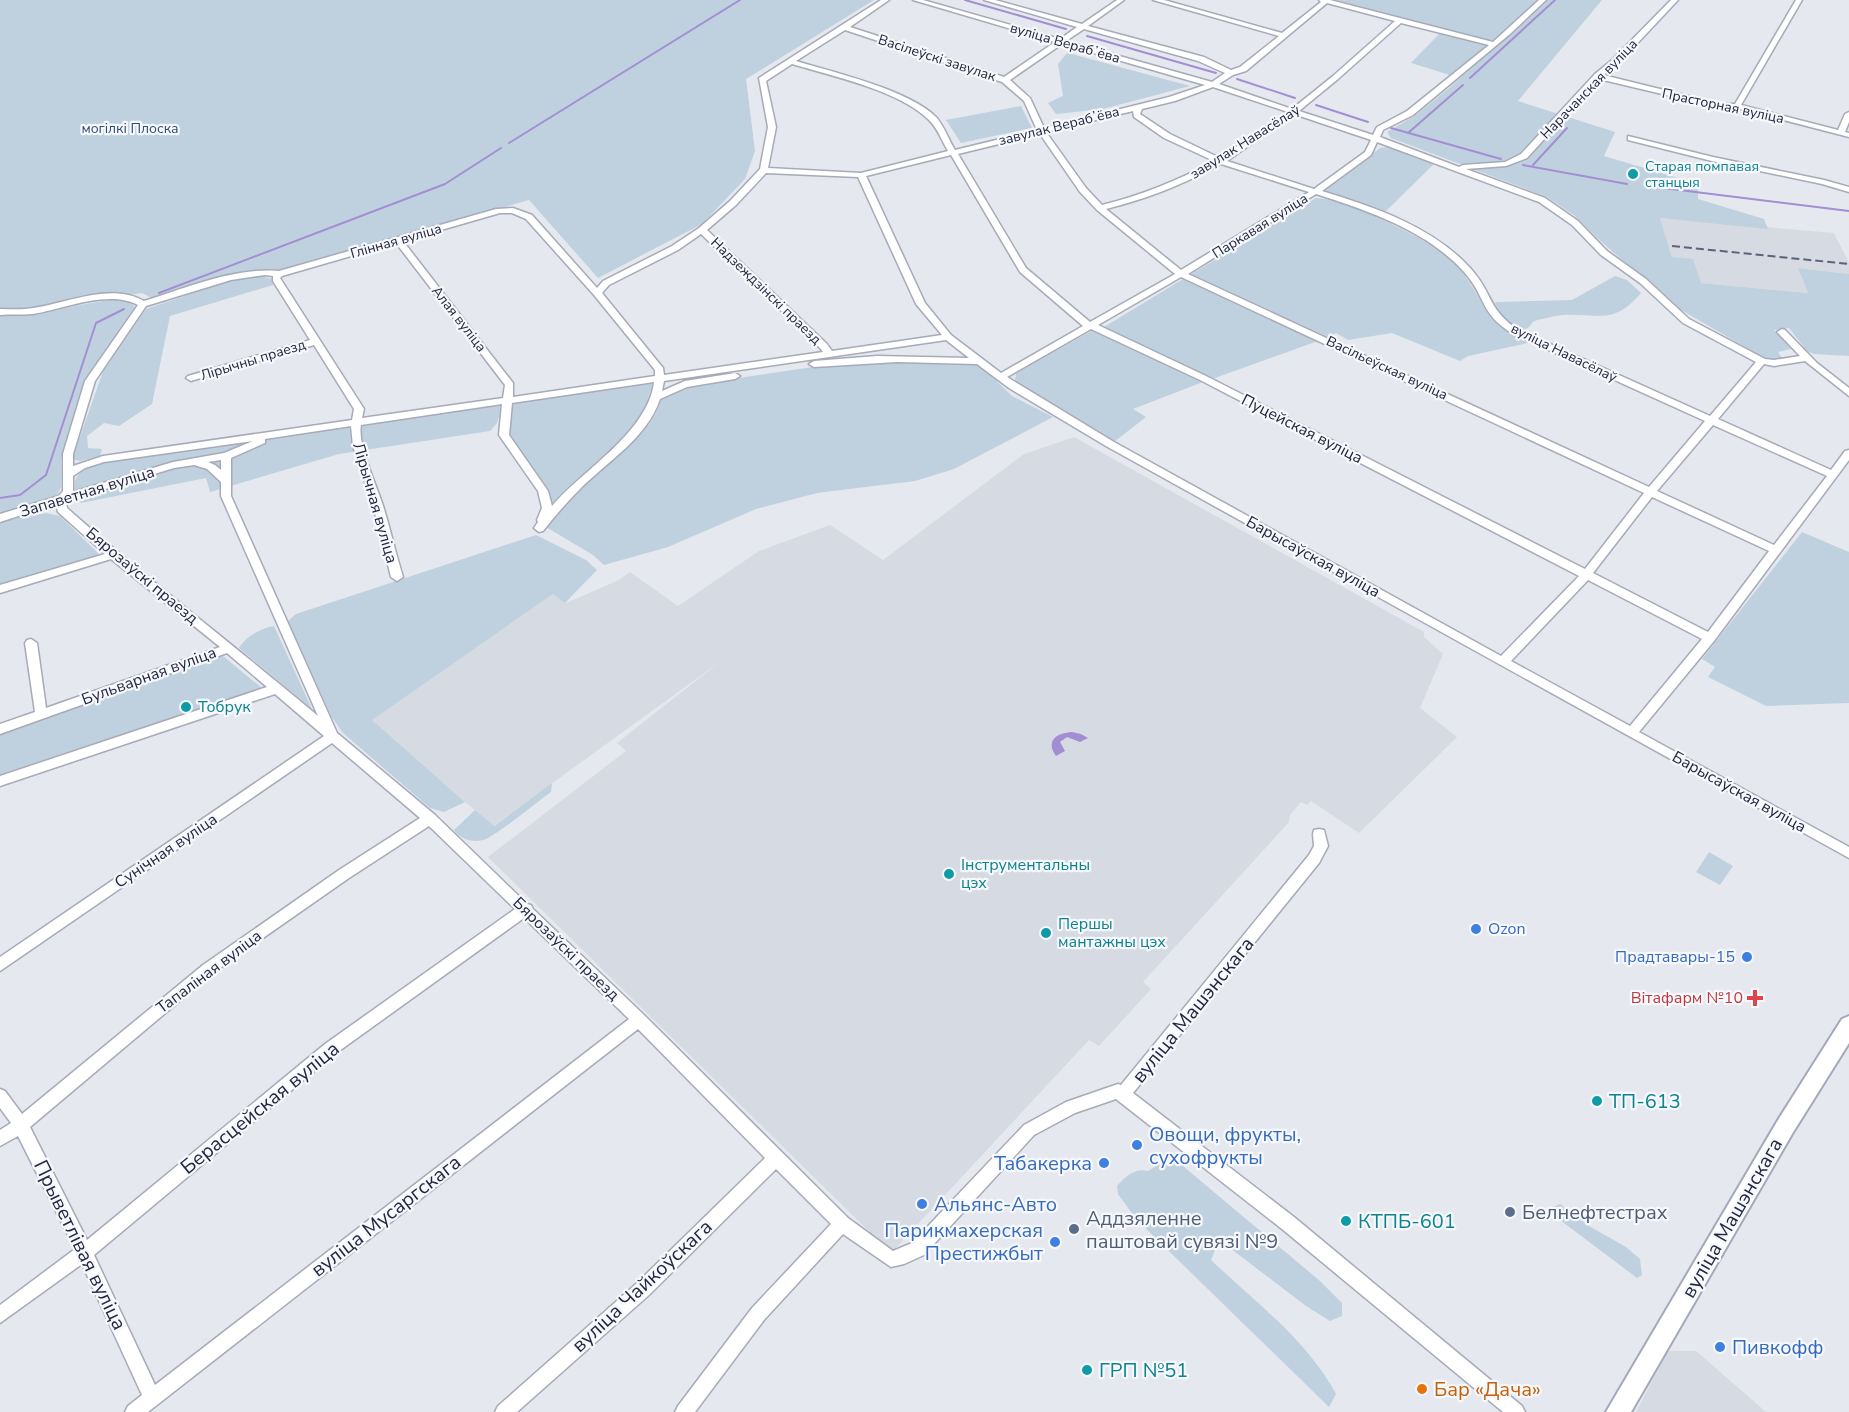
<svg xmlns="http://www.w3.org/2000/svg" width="1849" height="1412" font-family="'Nunito Sans',sans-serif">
  <rect width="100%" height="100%" fill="#e5e8ee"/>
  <!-- built -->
  <g fill="#d6dae2">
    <polygon points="1660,218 1834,233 1849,263 1849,274 1798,268 1808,293 1701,283 1672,257"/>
    <polygon points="1074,437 1424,632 1424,637 1443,654 1420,708 1457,737 1359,833 1311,801 1307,805 1301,802 1290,815 1289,822 1143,982 1151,989 1099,1046 1089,1040 891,1253 488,857 626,751 617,743 721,661 493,826 371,720 553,594 566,603 619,580 630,572 678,606 759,551 830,525 883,560 1024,454"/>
    <polygon points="1668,1351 1696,1351 1766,1412 1636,1412"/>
  </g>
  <!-- green -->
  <g fill="#bfd1df">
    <path d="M 0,0 L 874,0 L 746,79 L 755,151 L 745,179 L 702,224 L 598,278 L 529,200 L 286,270 C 240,271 198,286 154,299 L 142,293 L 29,310 L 0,309 Z"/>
    <polygon points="1335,0 1538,0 1493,41"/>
    <polygon points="1547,0 1602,0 1518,101 1615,132 1604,156 1698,184 1698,199 1764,219 1768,229 1660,218 1672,257 1693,259 1701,283 1808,293 1798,268 1849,274 1849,356 1814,354 1807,351 1789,328 1774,330 1791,349 1778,352 1782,358 1774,360 1764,358 1676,307 1597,238 1575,216 1547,197 1391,138 1387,132 1416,115 1449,88"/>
    <polygon points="1441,32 1488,44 1450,75 1411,63"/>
    <polygon points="1067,53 1068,53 1190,86 1103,109 1056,114 1048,103 1063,96 1058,64"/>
    <polygon points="1021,106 1032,128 961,143 946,120"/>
    <polygon points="1388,147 1434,164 1386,211 1381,215 1325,194 1324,191 1380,148"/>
    <path d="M 1316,198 C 1347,199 1436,242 1457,265 C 1472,283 1481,305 1497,322 C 1506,331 1517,337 1528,343 L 1468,356 L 1460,361 L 1392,333 L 1348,340 L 1336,333 L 1329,337 L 1190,275 Z"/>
    <polygon points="262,276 272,279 273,285 170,316 152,404 119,426 104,423 87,436 88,448 102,449 100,456 80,461 72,459 105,366 146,309 232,280"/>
    <path d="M 1615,276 L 1627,280 L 1641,293 C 1613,326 1599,313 1562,315 C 1553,316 1543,319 1534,321 L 1528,328 L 1523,330 C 1510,324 1499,316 1495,302 L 1572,300 Z"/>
    <polygon points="1183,279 1318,341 1212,379 1104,327"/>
    <polygon points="115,299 129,300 136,309 84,384 61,460 61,487 56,498 15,512 0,514 0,314 26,314"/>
    <polygon points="1093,330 1098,330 1203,382 1133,409 1146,417 1114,442 1029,392 1015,381 1016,373"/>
    <path d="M 860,360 L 980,365 L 1012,396 L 1053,417 L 954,469 L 915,481 L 817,493 L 756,509 L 668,547 L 604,565 L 593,555 L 546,527 C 563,509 580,490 598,472 C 621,450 653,432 661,399 L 674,391 L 691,385 Z"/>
    <polygon points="653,382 643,414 630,431 552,504 546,489 508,432 513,403"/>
    <path d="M 503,404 L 497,423 L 490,431 L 339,454 L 210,492 L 206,478 L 81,503 C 68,481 75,474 96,464 Z"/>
    <polygon points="46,513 60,516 100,555 0,585 0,521"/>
    <polygon points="1802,532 1849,552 1849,703 1766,706 1708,677 1715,667 1702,659"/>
    <polygon points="536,535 586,560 597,570 565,603 553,594 372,720 465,802 444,812 430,808 343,733 331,716 288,621 296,614"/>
    <path d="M 274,626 L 312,709 L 239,648 C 245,637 261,628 274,626 Z"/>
    <polygon points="223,656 263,689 0,776 0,733"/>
    <path d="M 552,783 L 551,792 C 537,802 496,836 483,840 C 472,843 460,839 454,830 L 475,810 L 494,826 Z"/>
    <polygon points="1709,852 1733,866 1720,885 1696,872"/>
    <path d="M 1177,1161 L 1320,1281 L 1342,1303 L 1342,1316 L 1330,1321 L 1306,1306 L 1222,1242 L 1215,1250 L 1211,1260 C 1255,1302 1307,1340 1336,1394 L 1329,1407 L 1137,1220 L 1118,1194 L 1117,1186 C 1126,1176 1135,1168 1148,1171 L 1158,1165 Z"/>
    <polygon points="1560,1204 1589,1226 1626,1247 1640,1259 1642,1275 1637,1278 1560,1220 1553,1213 1553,1207"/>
  </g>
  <!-- water -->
  <path fill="#a48ed3" d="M 1072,732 L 1081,734 L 1088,738 L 1080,742 L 1067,737 L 1060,742 L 1065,751 L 1056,756 C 1045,740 1057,733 1072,732 Z"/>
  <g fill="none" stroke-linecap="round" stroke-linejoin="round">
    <!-- stream -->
    <g stroke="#a48ed3" stroke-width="2">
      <polyline points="965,0 1066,29"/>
      <polyline points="1087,36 1216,73"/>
      <polyline points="1470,78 1555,0"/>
      <polyline points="1237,79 1295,98"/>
      <polyline points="1316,105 1368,122"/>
      <polyline points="1391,128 1501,159"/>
      <polyline points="1408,133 1463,85"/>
      <polyline points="509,143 740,0"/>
      <polyline points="1523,165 1627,184"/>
      <polyline points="1533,165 1567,128"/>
      <polyline points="1647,186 1849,211"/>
      <polyline points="159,293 445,184 501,148"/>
      <polyline points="0,498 20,495 46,475 96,323 124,309"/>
    </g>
    <!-- minor casing -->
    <g stroke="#a7aab7" stroke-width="3">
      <g id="minor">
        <path d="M 881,0 L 889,0 L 850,27 L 1004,77 L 1055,42 L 913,0 L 923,0 L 1060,39 L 1077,27 L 984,0 L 995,0 L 1082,24 L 1117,0 L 1124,0 L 1088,26 L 1204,57 L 1231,70 L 1240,67 L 1279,36 L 1153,0 L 1164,0 L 1282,33 L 1321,2 L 1319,0 L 1330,0 L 1493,42 L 1539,0 L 1546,0 L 1510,34 L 1413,115 L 1383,130 L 1380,137 L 1459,167 L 1463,165 L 1505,162 L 1521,154 L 1595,74 L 1612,60 L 1671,0 L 1678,0 L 1618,64 L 1603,75 L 1721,104 L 1735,104 L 1796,0 L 1802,0 L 1741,105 L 1838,130 L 1845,114 L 1849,112 L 1849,122 L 1845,132 L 1849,133 L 1849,137 L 1737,108 L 1721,108 L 1599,79 L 1527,158 L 1506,166 L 1466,169 L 1545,198 L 1578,221 L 1607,251 L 1646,279 L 1689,319 L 1765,359 L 1774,360 L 1800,356 L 1777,332 L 1782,329 L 1785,330 L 1817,363 L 1849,388 L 1849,396 L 1805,361 L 1774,366 L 1764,364 L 1718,419 L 1831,470 L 1845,451 L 1849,450 L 1849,460 L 1714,641 L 1639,732 L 1849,847 L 1849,858 L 1106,446 L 1009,388 L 977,364 L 897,362 L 814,367 L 809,364 L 814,361 L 877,356 L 969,358 L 946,340 L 664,381 L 662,391 L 685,381 L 735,373 L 740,376 L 735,379 L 687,387 L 660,399 C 647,438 608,461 580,489 C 567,502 555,516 543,531 L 539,532 L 534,528 L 538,522 L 537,520 L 542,508 L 538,491 L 499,435 L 502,404 L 361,425 C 357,446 378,488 384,509 C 391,532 396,555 403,577 L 397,581 L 391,577 L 374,509 L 353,446 L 351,426 L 265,439 L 265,443 L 231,458 L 231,496 L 337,733 L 435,815 L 527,904 L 531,905 L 533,909 L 644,1015 L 848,1218 L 893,1251 L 912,1243 L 1024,1125 L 1066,1102 L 1118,1084 L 1121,1085 L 1309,855 L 1314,846 L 1313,834 L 1314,830 L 1319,829 L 1324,830 L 1328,846 L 1319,863 L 1133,1093 L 1294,1217 L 1522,1406 L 1525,1412 L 1503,1412 L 1282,1229 L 1116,1099 L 1075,1113 L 1034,1135 L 924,1255 L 904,1264 L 891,1267 L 843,1234 L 764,1320 L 695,1412 L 675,1412 L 678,1406 L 752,1308 L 831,1224 L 776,1169 L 649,1295 L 517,1412 L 495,1412 L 498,1406 L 637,1283 L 765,1158 L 638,1029 L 148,1412 L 125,1412 L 128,1406 L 142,1395 L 82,1264 L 0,1323 L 0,1305 L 75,1249 L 18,1136 L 0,1146 L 0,1130 L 11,1123 L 0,1108 L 0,1089 L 5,1091 L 22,1114 L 203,965 L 339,870 L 420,818 L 332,743 L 0,971 L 0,957 L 324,736 L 275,694 L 0,786 L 0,776 L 267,687 L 227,653 L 0,734 L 0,724 L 35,712 L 25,643 L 27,640 L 31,639 L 37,643 L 46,708 L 220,647 L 111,559 L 0,593 L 0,585 L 105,554 L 58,512 L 56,504 L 0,522 L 0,514 L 59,496 L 63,491 L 63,454 L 85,381 L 138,305 C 109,289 63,309 33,314 C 22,315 11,314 0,315 L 0,309 C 11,309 22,310 33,308 C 68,303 111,282 144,301 C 187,288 233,267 279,271 L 496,209 L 513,208 L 532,215 L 597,288 L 603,281 L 672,246 L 699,228 L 730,201 L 760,169 L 768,127 L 759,78 ZM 1327,3 L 1395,21 L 1333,76 L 1292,109 L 1219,84 L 1233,75 L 1246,71 ZM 1401,23 L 1489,45 L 1407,111 L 1377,127 L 1373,135 L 1299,111 L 1338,79 ZM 1084,29 L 1198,61 L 1225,73 L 1212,82 L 1066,41 ZM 845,30 L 1002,82 L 1024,101 L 1037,130 L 955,150 C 949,140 944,126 936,117 C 909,90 833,72 796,61 ZM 1062,44 L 1205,85 L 1169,97 L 1044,128 L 1030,98 L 1010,80 ZM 792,64 C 831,76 899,90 929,120 C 937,127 942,141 948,151 L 861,173 L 768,168 L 776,127 L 766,81 ZM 1213,87 L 1288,112 L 1220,158 L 1170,134 L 1140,114 L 1142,109 L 1175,101 ZM 1133,111 L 1134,117 L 1164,138 L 1214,161 C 1177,181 1142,195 1102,205 L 1086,188 L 1046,132 ZM 1294,114 L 1371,140 L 1365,152 L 1314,189 L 1227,161 ZM 1040,134 L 1080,192 L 1097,210 L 1175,274 L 1090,322 L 1026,268 L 958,154 ZM 1377,142 L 1539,202 L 1572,225 L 1601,255 L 1640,283 L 1683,323 L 1756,362 L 1710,416 L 1519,330 C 1488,311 1493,293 1471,269 C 1434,227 1374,207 1322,191 L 1371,155 ZM 951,155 L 1020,272 L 1083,326 L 1001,373 L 951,335 L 925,303 L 866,176 ZM 1221,164 L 1309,192 L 1181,270 L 1106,209 C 1149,198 1182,185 1221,164 ZM 766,173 L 858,177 L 916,304 L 942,335 L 832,351 L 827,344 L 707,230 L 736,205 ZM 1316,194 C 1369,211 1428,231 1465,273 C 1486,297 1480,314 1513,334 L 1705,421 L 1649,487 L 1188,274 ZM 500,213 L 512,213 L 526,219 L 594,295 L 655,370 L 655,376 L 513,397 L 513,383 L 403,241 ZM 701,234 L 820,348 L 823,352 L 664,375 L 663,368 L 602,293 L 609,285 L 678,250 ZM 396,243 L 505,385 L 503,398 L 362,418 L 364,409 L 280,278 L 282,276 ZM 265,275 L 273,276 L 273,281 L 310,340 L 188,376 L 186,378 L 191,381 L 194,380 L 314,345 L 354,409 L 352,420 L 103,456 L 73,466 L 73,454 L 95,381 L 146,306 L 231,280 ZM 1181,277 L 1644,493 L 1585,569 L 1206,376 L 1098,325 ZM 1091,329 L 1200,380 L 1579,576 L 1501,656 L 1114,442 L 1007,377 ZM 654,382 C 648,432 584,469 552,506 L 548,491 L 509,435 L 512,403 ZM 1713,425 L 1827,476 L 1774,545 L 1657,491 ZM 253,441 L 224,453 L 173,462 L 73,492 L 73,476 L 85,468 L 104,462 ZM 221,460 L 221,470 L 215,465 L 208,462 ZM 194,465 L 207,469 L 221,482 L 221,496 L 318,716 C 235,646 148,580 67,508 L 66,501 L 174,468 ZM 1652,497 L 1769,551 L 1708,632 L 1593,573 ZM 1588,580 L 1702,639 L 1630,726 L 1511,661 ZM 429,826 L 515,909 L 325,1044 L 87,1240 L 30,1127 L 213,973 L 349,878 ZM 524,918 L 629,1019 L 155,1385 L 94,1255 L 335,1054 Z"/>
        <polygon points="1628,136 1713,157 1824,180 1849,187 1849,192 1822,184 1712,161 1628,140"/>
      </g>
    </g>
    <!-- secondary casing -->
    <g stroke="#a4a8ba" stroke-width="4">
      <polygon id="secondary" points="1849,1016 1849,1043 1792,1134 1631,1412 1606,1412 1778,1120 1842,1019"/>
    </g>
    <!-- minor -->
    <use href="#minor" fill="#fff" fill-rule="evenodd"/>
    <!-- secondary -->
    <use href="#secondary" fill="#fff" fill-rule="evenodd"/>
    <!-- rail -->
    <polyline stroke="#5f627c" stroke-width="2" stroke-dasharray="8 4" stroke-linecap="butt" points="1672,246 1849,264"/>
  </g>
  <!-- markers -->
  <g fill="#0f9aa8" stroke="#f6f8fb" stroke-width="2">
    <circle cx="1633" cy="174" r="6"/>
    <circle cx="186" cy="707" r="6"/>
    <circle cx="949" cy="874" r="6"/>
    <circle cx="1046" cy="933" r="6"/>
    <circle cx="1597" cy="1101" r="6"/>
    <circle cx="1346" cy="1221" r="6"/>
    <circle cx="1087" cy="1370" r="6"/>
  </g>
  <g fill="#3f7fe0" stroke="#f6f8fb" stroke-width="2">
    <circle cx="1476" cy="929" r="6"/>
    <circle cx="1747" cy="957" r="6"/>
    <circle cx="1137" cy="1145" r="6"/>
    <circle cx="1104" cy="1163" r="6"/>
    <circle cx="922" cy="1204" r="6"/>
    <circle cx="1055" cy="1242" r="6"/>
    <circle cx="1720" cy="1347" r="6"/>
  </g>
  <path fill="#e0444e" stroke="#f6f8fb" stroke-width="2" d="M1752 989h6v6h6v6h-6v6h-6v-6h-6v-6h6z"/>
  <g fill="#5c6f8a" stroke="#f6f8fb" stroke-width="2">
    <circle cx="1510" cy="1212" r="6"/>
    <circle cx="1074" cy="1229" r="6"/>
  </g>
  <circle fill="#e8710a" stroke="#f6f8fb" stroke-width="2" cx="1422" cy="1389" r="6"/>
  <g text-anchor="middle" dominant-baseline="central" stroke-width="4.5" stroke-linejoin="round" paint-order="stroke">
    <!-- far-street labels -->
    <g font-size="14" fill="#242741" stroke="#f6f8fb">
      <text transform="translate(1065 43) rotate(16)">вуліца Верабʼёва</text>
      <text transform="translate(937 58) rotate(18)">Васілеўскі завулак</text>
      <text transform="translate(1589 89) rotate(-46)">Нарачанская вуліца</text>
      <text transform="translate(1723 106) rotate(12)">Прасторная вуліца</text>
      <text transform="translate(1059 126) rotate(-14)">завулак Верабʼёва</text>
      <text transform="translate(1245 142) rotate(-32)">завулак Навасёлаў</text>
      <text transform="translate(1260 226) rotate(-32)">Паркавая вуліца</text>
      <text transform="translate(396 241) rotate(-16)">Глінная вуліца</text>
      <text transform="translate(766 291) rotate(44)">Надзеждзінскі праезд</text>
      <text transform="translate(459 319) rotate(52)">Алая вуліца</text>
      <text transform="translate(1564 353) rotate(26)">вуліца Навасёлаў</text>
      <text transform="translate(253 360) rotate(-17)">Лірычны праезд</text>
      <text transform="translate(1387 368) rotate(25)">Васільеўская вуліца</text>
    </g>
    <!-- far-park labels -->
    <g font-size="14" fill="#2e4f78" stroke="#f6f8fb">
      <text x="130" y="128">могілкі Плоска</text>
    </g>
    <!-- far-culture labels -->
    <g font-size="14" fill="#0d838f" stroke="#f6f8fb" text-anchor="start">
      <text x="1645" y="166">Старая помпавая<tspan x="1645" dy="16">станцыя</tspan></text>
    </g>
    <!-- street labels -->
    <g font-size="16" fill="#242741" stroke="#f6f8fb">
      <text transform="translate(1302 429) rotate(27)">Пуцейская вуліца</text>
      <text transform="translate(87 492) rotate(-17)">Запаветная вуліца</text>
      <text transform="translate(375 503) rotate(74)">Лірычная вуліца</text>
      <text transform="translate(1313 557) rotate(29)">Барысаўская вуліца</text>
      <text transform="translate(142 576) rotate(40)">Бярозаўскі праезд</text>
      <text transform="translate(149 676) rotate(-20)">Бульварная вуліца</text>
      <text transform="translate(1739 792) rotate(29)">Барысаўская вуліца</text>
      <text transform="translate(166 851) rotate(-34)">Сунічная вуліца</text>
      <text transform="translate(566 949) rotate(44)">Бярозаўскі праезд</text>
      <text transform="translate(209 972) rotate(-37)">Тапаліная вуліца</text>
    </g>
    <!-- culture labels -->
    <g font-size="16" fill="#0d838f" stroke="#f6f8fb" text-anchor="start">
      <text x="198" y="707">Тобрук</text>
      <text x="961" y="865">Інструментальны<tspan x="961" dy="18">цэх</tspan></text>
      <text x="1058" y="924">Першы<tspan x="1058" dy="18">мантажны цэх</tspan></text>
    </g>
    <!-- shop labels -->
    <g font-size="16" fill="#366cbe" stroke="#f6f8fb" text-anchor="start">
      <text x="1488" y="929">Ozon</text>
      <text x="1735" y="957" text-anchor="end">Прадтавары-15</text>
    </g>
    <!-- health labels -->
    <g font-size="16" fill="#be3a42" stroke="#f6f8fb" text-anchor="end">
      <text x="1743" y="998">Вітафарм №10</text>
    </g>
    <!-- near-street labels -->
    <g font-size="20" fill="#242741" stroke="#f6f8fb">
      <text transform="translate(1193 1010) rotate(-51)">вуліца Машэнскага</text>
      <text transform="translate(260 1108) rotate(-39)">Берасцейская вуліца</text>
      <text transform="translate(386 1216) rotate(-38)">вуліца Мусаргскага</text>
      <text transform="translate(1732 1218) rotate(-60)">вуліца Машэнскага</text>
      <text transform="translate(80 1245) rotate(64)">Прыветлівая вуліца</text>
      <text transform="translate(642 1286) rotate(-43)">вуліца Чайкоўскага</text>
    </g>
    <!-- near-culture labels -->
    <g font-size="20" fill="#0d838f" stroke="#f6f8fb" text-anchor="start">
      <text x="1609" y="1101">ТП-613</text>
      <text x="1358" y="1221">КТПБ-601</text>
      <text x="1099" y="1370">ГРП №51</text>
    </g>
    <!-- near-shop labels -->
    <g font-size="20" fill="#366cbe" stroke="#f6f8fb" text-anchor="start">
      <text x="1149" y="1134">Овощи, фрукты,<tspan x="1149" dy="23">сухофрукты</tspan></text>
      <text x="1092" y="1163" text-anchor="end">Табакерка</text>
      <text x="934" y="1204">Альянс-Авто</text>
      <text x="1043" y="1230" text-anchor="end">Парикмахерская<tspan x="1043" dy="23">Престижбыт</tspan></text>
      <text x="1732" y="1347">Пивкофф</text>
    </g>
    <!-- near-service labels -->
    <g font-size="20" fill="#4e5e75" stroke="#f6f8fb" text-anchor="start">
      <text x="1522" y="1212">Белнефтестрах</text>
      <text x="1086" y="1218">Аддзяленне<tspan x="1086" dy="23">паштовай сувязі №9</tspan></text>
    </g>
    <!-- near-food labels -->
    <g font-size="20" fill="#c56008" stroke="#f6f8fb" text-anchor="start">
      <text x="1434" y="1389">Бар «Дача»</text>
    </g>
  </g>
</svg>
